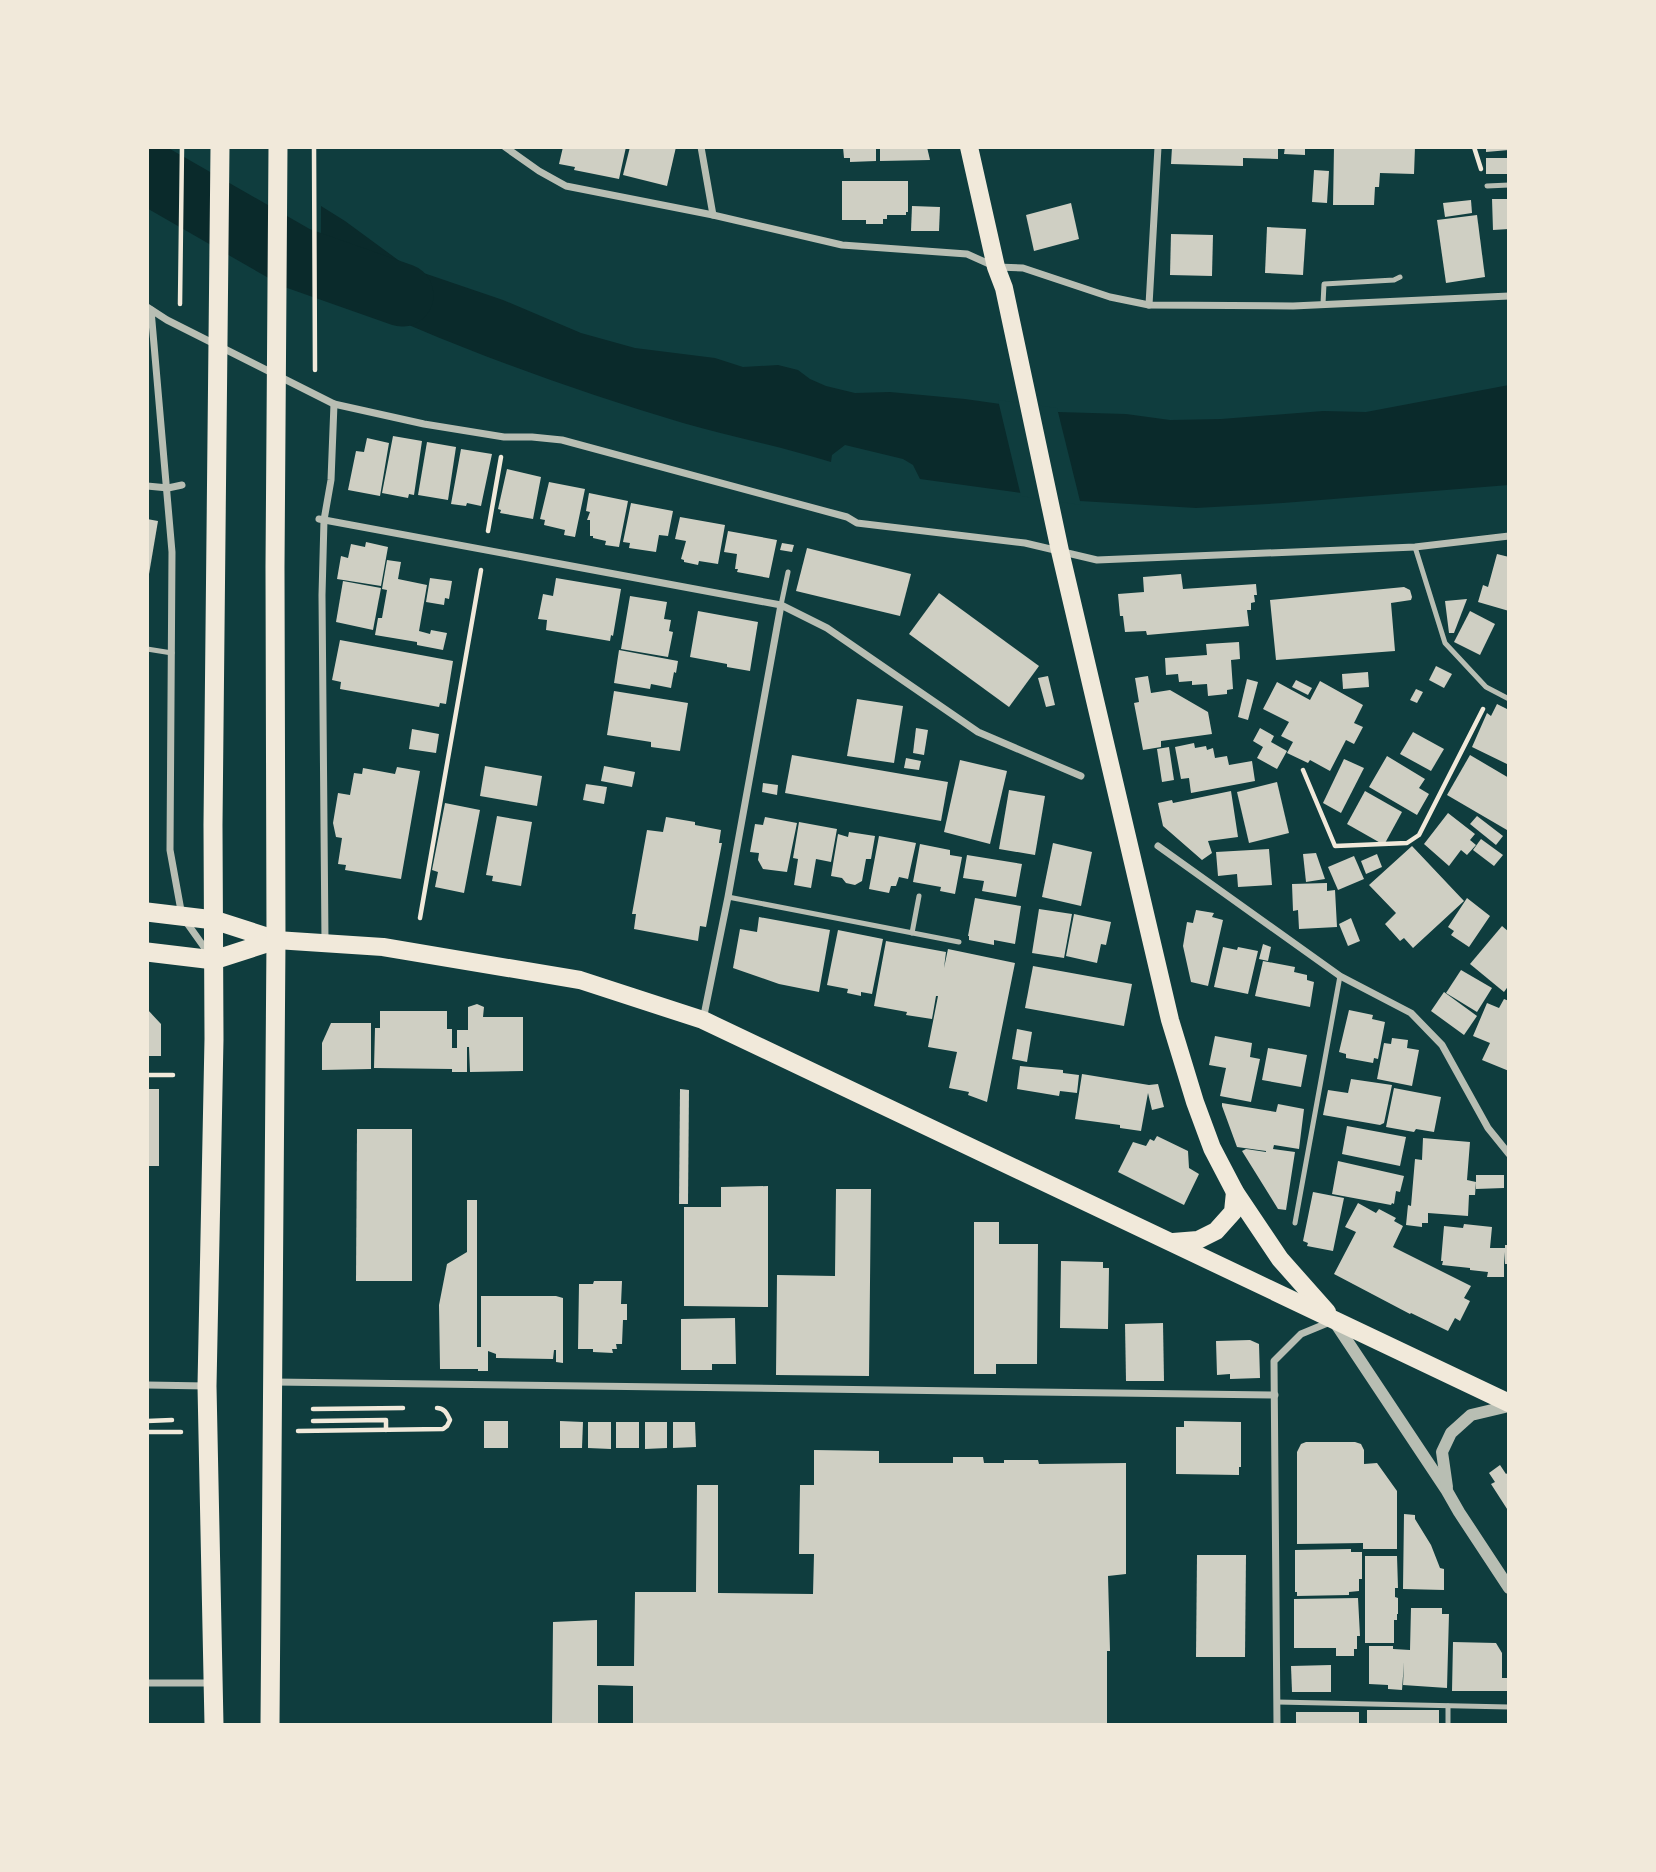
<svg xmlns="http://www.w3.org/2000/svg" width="1656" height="1872" font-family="'IBM Plex Sans',sans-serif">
  <rect width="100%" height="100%" fill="#0f3d3e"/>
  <!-- water -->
  <path fill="#0a2a2b" d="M 321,206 L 345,221 L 409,268 L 503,300 L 581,333 L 635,348 L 715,358 L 743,367 L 778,365 L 798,370 L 810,379 L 826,386 L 855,393 L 890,392 L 965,399 L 1058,412 L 1126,414 L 1170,420 L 1221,419 L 1323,411 L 1366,412 L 1509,385 L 1509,485 L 1283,503 L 1196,508 L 1080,501 L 920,479 L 913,465 L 903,459 L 845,445 L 832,455 L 831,462 C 783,447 732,437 683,423 C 559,386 437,341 320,285 Z"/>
  <!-- pier -->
  <g fill="#0f3d3e">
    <polygon points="321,202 320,285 320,289 317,285 317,206"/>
    <polygon points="998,400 1057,408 1081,505 1021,496"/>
  </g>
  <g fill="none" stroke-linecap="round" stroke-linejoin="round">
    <!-- river -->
    <polyline stroke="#0a2a2b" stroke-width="63" points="147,172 297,258 402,295"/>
  </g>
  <!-- building -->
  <g fill="#cfcfc3">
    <polygon points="563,147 626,147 619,179 574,170 575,167 559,164"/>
    <polygon points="630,147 676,147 667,186 623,175"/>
    <polygon points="843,147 876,147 876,161 850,162 850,158 844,158"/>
    <polygon points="880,147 927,147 930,160 880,161"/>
    <polygon points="1172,147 1278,147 1278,159 1243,158 1243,166 1171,164"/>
    <polygon points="1285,147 1305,147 1305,155 1284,154"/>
    <polygon points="1334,147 1415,147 1414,174 1380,173 1379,187 1375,187 1374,205 1333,205"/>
    <polygon points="1486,147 1509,147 1509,150 1486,152"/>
    <rect x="1486" y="158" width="23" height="16"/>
    <polygon points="1314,170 1329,171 1327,203 1312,202"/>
    <polygon points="842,181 908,181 908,212 906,212 906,215 887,215 887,219 883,219 883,224 866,224 866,220 842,220"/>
    <polygon points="1492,199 1509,199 1509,229 1493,230"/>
    <polygon points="1471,200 1472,213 1445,217 1443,203"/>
    <polygon points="1071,203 1079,239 1034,251 1026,215"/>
    <polygon points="912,206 940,207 939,231 911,231"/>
    <polygon points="1477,215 1485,277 1446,283 1437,220"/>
    <polygon points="1267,227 1306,229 1303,275 1265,273"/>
    <polygon points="1171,234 1213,235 1212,276 1170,275"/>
    <polygon points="393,436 422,441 414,495 409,494 408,498 382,493"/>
    <polygon points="367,438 389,443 380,496 348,490 356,451 364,452"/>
    <polygon points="427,442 456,447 448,500 418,495"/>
    <polygon points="461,449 492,454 481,506 467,503 466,506 451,504"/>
    <polygon points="507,469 541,477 533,519 500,513 501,510 498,509"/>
    <polygon points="549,482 585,489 575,537 564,535 565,530 544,525 545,520 540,519"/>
    <polygon points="589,493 628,501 619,547 605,545 606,541 593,538 593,536 590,536 590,520 587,520 590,512 586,511"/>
    <polygon points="631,503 673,511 668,536 659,535 656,552 629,548 630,543 623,542"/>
    <polygon points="680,517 725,525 718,564 699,561 698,565 684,562 684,560 681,559 686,541 675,539"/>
    <polygon points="147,519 158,521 148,580 147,580"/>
    <polygon points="728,531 777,540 769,578 737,572 738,569 735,569 737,554 724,552"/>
    <polygon points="366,542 388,547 381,586 337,579 341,556 348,558 351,544 365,547"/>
    <polygon points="782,543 794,545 792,552 780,550"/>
    <polygon points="807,548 911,574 900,616 796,591"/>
    <polygon points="1497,554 1509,557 1509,611 1478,602 1483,585 1488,587"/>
    <polygon points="387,560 401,562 398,579 427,585 419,631 430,634 431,630 447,633 443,650 417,645 417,642 375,635 378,618 382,618 387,590 382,589"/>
    <polygon points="1181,574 1183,589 1256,584 1257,595 1254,595 1255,602 1251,603 1251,610 1247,610 1249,626 1147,635 1146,631 1125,632 1123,616 1120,616 1118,594 1144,592 1143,577"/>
    <polygon points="430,578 452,581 449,599 445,598 444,605 426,602"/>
    <polygon points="556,578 621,589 613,636 611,635 610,641 546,630 547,620 538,619 543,594 553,596"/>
    <polygon points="343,581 381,588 373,630 336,622"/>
    <polygon points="1404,587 1410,590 1412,597 1411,600 1391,603 1395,651 1276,660 1270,600"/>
    <polygon points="939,593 1039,666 1009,707 909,634"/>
    <polygon points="630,596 667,602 664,619 671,620 669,631 673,632 668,657 621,649"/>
    <polygon points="1467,599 1454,633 1449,633 1445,601"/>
    <polygon points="698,611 758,622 750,671 727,667 727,664 690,657"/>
    <polygon points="1470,611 1495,624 1480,655 1454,642"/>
    <polygon points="340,640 453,661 446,704 440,703 439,707 340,689 341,682 332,680"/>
    <polygon points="1239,642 1240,659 1231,660 1233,689 1227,690 1227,694 1208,696 1207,684 1192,685 1192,681 1179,682 1178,674 1166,675 1165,658 1207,655 1206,644"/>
    <polygon points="619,650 678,661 676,673 674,672 671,688 651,684 650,689 614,683"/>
    <polygon points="1436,666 1452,674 1444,688 1429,680"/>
    <polygon points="1368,672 1369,687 1343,689 1342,674"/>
    <polygon points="1048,676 1055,705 1046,707 1038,678"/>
    <polygon points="1148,676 1151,693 1170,690 1208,712 1212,734 1161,741 1161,747 1143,750 1134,703 1139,702 1135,678"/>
    <polygon points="1247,679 1258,682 1248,720 1238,717"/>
    <polygon points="1296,680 1312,688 1308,695 1292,687"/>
    <polygon points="1320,681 1363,705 1354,723 1363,727 1354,744 1346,740 1330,771 1310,760 1308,763 1287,753 1293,742 1281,736 1289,722 1263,709 1277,682 1310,700"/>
    <polygon points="1416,689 1423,692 1417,703 1410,700"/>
    <polygon points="614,691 688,703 680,751 651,747 651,742 607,735"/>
    <polygon points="857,699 903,706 894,763 847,756"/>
    <polygon points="1497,704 1509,710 1509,765 1472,747 1487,713 1491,716"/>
    <polygon points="916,728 928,730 924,755 913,753"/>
    <polygon points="1260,728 1274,736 1271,742 1287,751 1277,769 1257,758 1263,747 1253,741"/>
    <polygon points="412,729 439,734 436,753 409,749"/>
    <polygon points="1413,732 1444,749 1431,771 1400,754"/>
    <polygon points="1194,743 1195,748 1206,746 1207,750 1213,748 1215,758 1227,756 1229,765 1252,761 1255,781 1191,793 1189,778 1181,779 1175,747"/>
    <polygon points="1169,747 1174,780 1162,782 1157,749"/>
    <polygon points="792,755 948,782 941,821 785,793"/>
    <polygon points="1470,755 1509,778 1509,826 1507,830 1447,795"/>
    <polygon points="1387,756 1425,779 1419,788 1429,794 1417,815 1369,787"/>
    <polygon points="906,758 921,761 919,770 904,768"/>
    <polygon points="1344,759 1364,768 1341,813 1323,803"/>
    <polygon points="960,760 1007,771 990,844 944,832"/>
    <polygon points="485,766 542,776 537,806 480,796"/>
    <polygon points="604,766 635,772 632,787 601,781"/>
    <polygon points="397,767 420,771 401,879 345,870 346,865 338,864 342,838 336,837 333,823 338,793 350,795 354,773 362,774 363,768 395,774"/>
    <polygon points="1277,782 1289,833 1249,843 1237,792"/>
    <polygon points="763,783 778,785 777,795 762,792"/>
    <polygon points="586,784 607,787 604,804 583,800"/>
    <polygon points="1009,790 1045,796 1035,855 999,849"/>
    <polygon points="1231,791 1238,837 1208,841 1212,853 1202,860 1163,826 1158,803 1172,800 1173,803"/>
    <polygon points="1365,791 1402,812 1384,845 1347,824"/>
    <polygon points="445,803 480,810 464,893 435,887 438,872 432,870"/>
    <polygon points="1448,813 1475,834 1470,840 1476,845 1467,855 1461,850 1449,866 1424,844"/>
    <polygon points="497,816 532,822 521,886 492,881 493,876 486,875"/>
    <polygon points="1477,816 1503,836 1496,845 1470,824"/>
    <polygon points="666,817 695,822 695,825 721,830 719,843 722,843 706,927 700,926 698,941 634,929 636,914 632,914 647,830 663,832"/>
    <polygon points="765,817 797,823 787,872 763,869 758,860 759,853 750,852 755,824 763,825"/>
    <polygon points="799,822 837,829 831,862 816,859 811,888 794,885 798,859 793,858"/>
    <polygon points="849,832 875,836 871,859 866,859 862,881 855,885 846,883 842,878 831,876 838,834 848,837"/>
    <polygon points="879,836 916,843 908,879 899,877 896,886 891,886 889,893 869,889"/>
    <polygon points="1481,839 1503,855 1494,866 1473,850"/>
    <polygon points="1053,843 1092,852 1081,906 1042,897"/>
    <polygon points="920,844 950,850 950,855 962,857 955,894 940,891 941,887 913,882"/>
    <polygon points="1412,846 1464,901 1413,948 1404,938 1400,941 1385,924 1396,913 1369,885"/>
    <polygon points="1269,849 1272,885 1238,887 1237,874 1218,876 1216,852"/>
    <polygon points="1316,853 1325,879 1306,882 1303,854"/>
    <polygon points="1377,854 1382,867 1366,874 1361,861"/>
    <polygon points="967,855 1022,864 1016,897 982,891 984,881 963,878"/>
    <polygon points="1354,856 1364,879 1338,890 1328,867"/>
    <polygon points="1327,883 1327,891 1335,890 1337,927 1299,929 1298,910 1293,911 1292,884"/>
    <polygon points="975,898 1021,906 1015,944 994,940 994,945 969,940 969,936 968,936"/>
    <polygon points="1467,898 1490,916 1469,947 1451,935 1454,931 1448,927"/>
    <polygon points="1039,909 1072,914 1064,958 1032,953"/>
    <polygon points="1196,910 1214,913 1212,917 1223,920 1208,986 1191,982 1183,946 1187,922 1193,923"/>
    <polygon points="1074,914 1111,922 1106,945 1101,944 1097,963 1066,956"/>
    <polygon points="759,917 830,930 819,992 779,984 733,968 740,929 757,932"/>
    <polygon points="1351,918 1360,941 1348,946 1339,924"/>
    <polygon points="1502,926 1509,932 1509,985 1504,992 1470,964"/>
    <polygon points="838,930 883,939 872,994 861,992 861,996 847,993 848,989 827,985"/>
    <polygon points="886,941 946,952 944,968 948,949 1015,963 987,1102 968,1095 969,1092 949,1088 957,1052 928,1047 938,996 936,996 932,1019 906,1015 907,1012 874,1006"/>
    <polygon points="1263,944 1271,947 1268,961 1259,959"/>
    <polygon points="1223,947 1237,950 1238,947 1258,951 1248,994 1214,987"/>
    <polygon points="1263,961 1295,967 1294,972 1307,975 1307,980 1314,982 1310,1007 1255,996"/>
    <polygon points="1033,966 1132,984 1124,1026 1025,1008"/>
    <polygon points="1461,970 1492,988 1477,1012 1446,993"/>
    <polygon points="1444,992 1477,1016 1464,1035 1431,1011"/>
    <polygon points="1504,999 1509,1001 1509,1071 1482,1060 1490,1043 1473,1036 1487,1003 1499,1008"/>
    <polygon points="477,1004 484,1007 483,1017 523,1017 523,1071 470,1072 469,1047 467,1047 467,1072 452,1072 452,1069 374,1068 375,1028 380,1028 380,1011 447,1011 447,1029 452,1029 452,1048 457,1048 457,1030 468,1030 468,1007"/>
    <polygon points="147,1009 161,1024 161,1056 147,1056"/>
    <polygon points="1349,1010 1373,1015 1372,1019 1385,1022 1378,1059 1374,1058 1373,1063 1346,1058 1346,1054 1339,1052"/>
    <polygon points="331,1023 371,1023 371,1069 322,1070 322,1043"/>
    <polygon points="1017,1029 1032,1032 1027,1062 1012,1059"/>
    <polygon points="1215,1036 1252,1043 1250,1057 1260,1059 1251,1102 1220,1096 1226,1068 1209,1065"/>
    <polygon points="1392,1038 1408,1040 1407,1048 1419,1050 1412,1086 1377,1079 1384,1043 1391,1044"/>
    <polygon points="1268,1048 1307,1055 1301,1087 1262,1080"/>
    <polygon points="1020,1066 1063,1070 1063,1073 1079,1075 1077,1093 1060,1091 1059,1096 1017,1089"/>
    <polygon points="1082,1074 1149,1085 1158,1084 1164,1107 1152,1110 1148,1093 1141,1131 1120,1128 1120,1125 1075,1119"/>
    <polygon points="1351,1079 1392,1085 1384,1123 1380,1125 1323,1115 1328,1090 1348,1093"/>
    <polygon points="1394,1088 1441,1097 1434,1132 1416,1129 1414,1132 1386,1127"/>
    <rect x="147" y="1089" width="12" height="77"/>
    <polygon points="680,1089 689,1090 688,1204 679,1204"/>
    <polygon points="1222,1103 1276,1112 1278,1104 1304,1109 1299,1149 1274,1145 1273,1149 1295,1152 1286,1210 1278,1209 1242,1151 1246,1149 1266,1152 1266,1151 1237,1147 1222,1106"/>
    <polygon points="1347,1126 1406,1137 1400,1166 1342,1154"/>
    <polygon points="357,1129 412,1129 412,1281 356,1281"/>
    <polygon points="1157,1136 1188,1151 1189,1168 1199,1174 1184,1205 1118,1172 1133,1142 1146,1146 1150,1139 1154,1141"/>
    <polygon points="1423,1138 1470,1142 1467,1180 1476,1182 1475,1195 1469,1195 1468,1216 1428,1213 1428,1223 1422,1223 1422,1227 1406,1225 1408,1205 1411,1206 1415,1159 1422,1160"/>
    <polygon points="1338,1161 1404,1176 1400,1192 1396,1191 1394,1204 1392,1203 1391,1205 1332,1194"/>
    <polygon points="1476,1175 1504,1175 1504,1188 1476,1189"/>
    <polygon points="768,1186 768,1307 684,1306 684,1207 721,1207 721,1187"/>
    <polygon points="836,1189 871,1189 869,1376 776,1375 777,1275 835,1276"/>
    <polygon points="1313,1192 1344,1198 1333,1251 1307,1246 1308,1243 1303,1241"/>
    <polygon points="467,1200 477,1200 477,1347 481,1347 481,1296 556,1296 563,1298 563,1363 556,1362 556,1350 554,1350 553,1359 496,1358 496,1354 488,1351 488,1371 478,1371 478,1369 440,1369 439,1305 447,1264 467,1252"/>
    <polygon points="1358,1203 1376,1213 1379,1209 1396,1218 1394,1221 1403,1226 1393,1247 1471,1286 1464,1298 1470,1301 1460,1321 1455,1318 1448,1331 1411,1313 1410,1314 1334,1274 1356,1232 1345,1227"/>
    <polygon points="974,1222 999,1222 999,1244 1038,1244 1037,1364 996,1364 996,1374 974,1374"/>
    <polygon points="1464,1224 1492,1227 1490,1248 1505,1248 1505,1245 1509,1245 1509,1264 1505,1264 1504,1252 1504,1277 1487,1277 1488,1272 1470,1270 1470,1268 1442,1265 1443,1261 1441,1261 1444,1226 1463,1228"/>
    <polygon points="1061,1261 1103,1262 1103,1268 1109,1268 1108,1329 1060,1328"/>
    <polygon points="594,1281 622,1281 621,1304 627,1304 627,1320 623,1320 622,1344 616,1344 617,1349 612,1349 613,1353 593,1352 593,1349 578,1349 579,1284 593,1284"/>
    <polygon points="735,1318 736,1364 712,1364 712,1370 681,1370 681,1319"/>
    <polygon points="1163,1323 1164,1381 1126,1381 1125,1324"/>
    <polygon points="1250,1340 1259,1344 1260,1378 1230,1379 1230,1374 1217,1375 1216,1341"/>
    <rect x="484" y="1421" width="24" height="27"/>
    <polygon points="560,1421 583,1422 582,1448 560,1448"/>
    <polygon points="1184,1421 1241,1422 1241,1467 1239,1467 1239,1475 1176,1474 1176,1427 1184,1427"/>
    <polygon points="588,1422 611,1422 611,1449 588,1448"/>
    <rect x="616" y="1422" width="23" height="26"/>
    <polygon points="645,1422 667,1422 667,1448 645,1449"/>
    <polygon points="673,1422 695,1422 696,1447 673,1448"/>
    <polygon points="1306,1442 1355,1442 1361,1444 1364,1450 1364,1464 1377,1463 1397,1491 1397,1549 1363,1549 1363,1543 1297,1544 1297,1452 1301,1444"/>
    <polygon points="814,1450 879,1451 879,1463 953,1463 953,1457 983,1457 984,1463 1004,1463 1004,1460 1038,1460 1039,1464 1126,1463 1126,1574 1108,1576 1110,1651 1107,1651 1107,1725 633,1725 633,1686 598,1685 598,1725 552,1725 553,1622 597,1620 597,1666 634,1666 635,1592 696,1592 697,1485 718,1485 718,1593 813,1594 814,1554 799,1554 800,1485 814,1485"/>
    <polygon points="1500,1465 1506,1474 1509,1472 1509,1512 1491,1484 1495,1482 1489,1473"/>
    <polygon points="1404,1514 1415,1515 1415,1519 1431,1545 1440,1568 1444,1569 1444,1590 1403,1589"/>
    <polygon points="1351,1549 1351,1552 1362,1552 1362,1579 1359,1579 1359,1591 1349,1592 1349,1595 1297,1596 1297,1592 1295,1592 1295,1550"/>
    <polygon points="1197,1555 1246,1555 1245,1657 1196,1657"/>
    <polygon points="1365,1556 1397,1556 1398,1588 1395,1588 1395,1597 1398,1598 1398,1614 1397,1614 1397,1620 1394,1620 1394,1643 1365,1643"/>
    <polygon points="1358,1598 1360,1636 1357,1636 1357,1649 1354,1649 1354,1656 1336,1656 1336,1648 1294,1648 1294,1599"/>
    <polygon points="1411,1608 1442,1608 1442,1614 1449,1614 1447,1688 1403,1685 1404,1662 1402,1690 1388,1689 1388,1685 1369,1684 1369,1646 1393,1646 1393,1649 1410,1650"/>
    <polygon points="1453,1642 1496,1643 1502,1653 1502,1678 1509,1678 1509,1691 1452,1691"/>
    <polygon points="1331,1665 1331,1692 1292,1692 1291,1666"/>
    <rect x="1367" y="1710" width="72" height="15"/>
    <rect x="1296" y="1712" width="63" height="13"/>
  </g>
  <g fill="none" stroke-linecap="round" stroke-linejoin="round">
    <!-- path -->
    <g stroke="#f1e9da" stroke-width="4.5">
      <polyline points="314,147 315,370"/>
      <polyline points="1474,147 1481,169"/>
      <polyline points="180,304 182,147"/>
      <polyline points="488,531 501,457"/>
      <polyline points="1303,770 1335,846 1407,843 1419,835 1483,709"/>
      <polyline points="420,918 481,570"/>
      <polyline points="147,1075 173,1075"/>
      <polyline points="313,1409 403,1408"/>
      <polyline points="147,1421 172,1420"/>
      <polyline points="313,1421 386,1420 386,1430"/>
      <path d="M 298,1431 L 443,1429 L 447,1426 L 450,1420 C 447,1413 444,1408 437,1408"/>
      <polyline points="147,1432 181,1432"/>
    </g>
    <!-- service -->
    <g stroke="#b8beb3" stroke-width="5">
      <polyline points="1487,186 1509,185"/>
      <polyline points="1323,304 1324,284 1394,280 1400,277"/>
      <polyline points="1415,547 1445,643 1486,687 1509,699"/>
      <polyline points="781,605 788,572"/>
      <polyline points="147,649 172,653"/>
      <polyline points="728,897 959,942"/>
      <polyline points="912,933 919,896"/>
      <polyline points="1295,1223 1340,976"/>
      <polyline points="1277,1702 1509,1707"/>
      <polyline points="1448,1725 1448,1706"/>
    </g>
    <!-- minor -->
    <g stroke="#b8beb3" stroke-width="7">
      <polyline points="505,147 539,171 566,186 713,215 842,245 967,254 996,267 1023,268 1110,297 1149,305 1293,306 1509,296"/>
      <polyline points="701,147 713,215"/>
      <polyline points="1149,305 1158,147"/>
      <polyline points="147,307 167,320 334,404 424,424 504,437 532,437 562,440 847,517 857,523 1025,543 1097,560 1415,547 1509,536"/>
      <polyline points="151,310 172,552 170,850 182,916 209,954"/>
      <polyline points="147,486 168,488 182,485"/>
      <polyline points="319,519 781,605 827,628 978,732 1081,776"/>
      <polyline points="1158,846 1340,976 1411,1013 1442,1045 1488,1128 1509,1154"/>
      <polyline points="325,941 322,595 324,520 331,480 334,404"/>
      <polyline points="703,1020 728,897 781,605"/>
      <polyline points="274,1382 1275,1395"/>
      <polyline points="147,1385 207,1386"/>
      <polyline points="147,1683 213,1683"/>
      <polyline points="1277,1725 1274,1361 1301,1334 1330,1322"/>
    </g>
    <!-- tertiary -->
    <g stroke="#b8beb3" stroke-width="12">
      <polyline points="1334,1321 1447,1491 1459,1512 1509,1588"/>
      <polyline points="1447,1487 1442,1452 1451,1433 1471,1415 1509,1406"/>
    </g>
    <!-- primary -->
    <g stroke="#f1e9da" stroke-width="18">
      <polyline points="969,147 996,267 1004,288 1060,551 1170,1020 1195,1102 1212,1148 1235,1192 1280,1259 1327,1312"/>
      <polyline points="276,940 383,947 580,980 703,1020 1509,1403"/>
      <polyline points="1173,1242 1198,1240 1216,1231 1233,1212 1235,1192"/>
    </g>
    <!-- trunk -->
    <g stroke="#f1e9da" stroke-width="19">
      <polyline points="147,912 214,920 276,940"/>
      <polyline points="147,952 214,960 276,940"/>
      <polyline points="214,1725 207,1386 214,1039 213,825 220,147"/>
      <polyline points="270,1725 276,940 275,567 278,147"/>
    </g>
  </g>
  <!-- border -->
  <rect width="1656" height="1872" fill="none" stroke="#f1e9da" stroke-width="298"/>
</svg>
